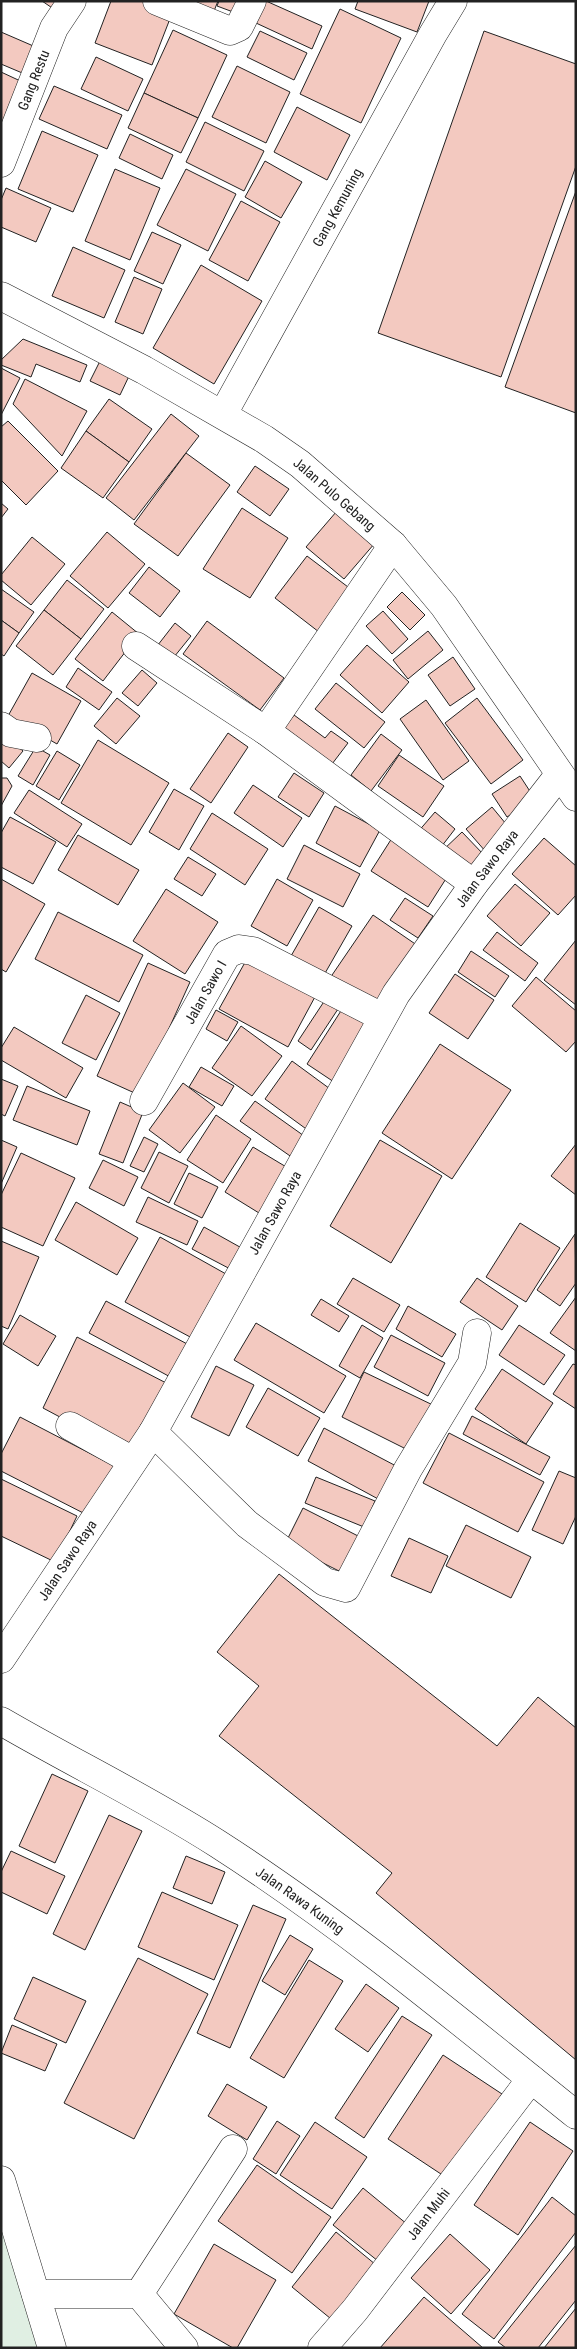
<svg xmlns="http://www.w3.org/2000/svg" width="577" height="2349" font-family="'Roboto Condensed',sans-serif">
  <rect width="100%" height="100%" fill="#fff"/>
  <!-- green -->
  <polygon fill="#e0efe3" stroke="#6f6f6f" points="1,2185 52,2348 1,2348"/>
  <!-- building -->
  <g fill="#f3c9c0" stroke="#222">
    <polygon points="42,1 70,1 61,14"/>
    <polygon points="111,1 148,1 173,11 152,65 95,43"/>
    <polygon points="180,1 218,1 212,16"/>
    <polygon points="219,1 250,1 244,16 217,6"/>
    <polygon points="266,1 322,26 312,49 256,23"/>
    <polygon points="358,1 429,1 417,32 355,9"/>
    <polygon points="340,9 401,38 361,123 300,94"/>
    <polygon points="173,30 227,55 198,118 144,93"/>
    <polygon points="260,31 307,53 294,80 247,57"/>
    <polygon points="484,31 576,64 576,166 501,377 378,333"/>
    <polygon points="1,32 38,48 27,75 1,64"/>
    <polygon points="96,57 143,79 128,111 81,89"/>
    <polygon points="237,66 290,92 266,143 212,117"/>
    <polygon points="1,72 29,85 8,127 1,124"/>
    <polygon points="54,86 122,115 107,149 39,119"/>
    <polygon points="144,93 198,118 181,153 128,128"/>
    <polygon points="297,107 350,135 327,180 274,152"/>
    <polygon points="205,122 264,151 244,191 186,162"/>
    <polygon points="42,131 98,155 73,212 18,189"/>
    <polygon points="130,134 173,155 162,179 119,158"/>
    <polygon points="265,161 302,182 281,218 245,197"/>
    <polygon points="115,169 160,188 130,260 85,241"/>
    <polygon points="186,169 236,194 208,251 157,225"/>
    <polygon points="6,188 51,208 36,242 1,227 1,200"/>
    <polygon points="576,191 576,413 505,387"/>
    <polygon points="241,201 280,222 248,281 209,260"/>
    <polygon points="152,232 181,245 163,284 134,271"/>
    <polygon points="73,247 125,270 104,318 52,296"/>
    <polygon points="201,265 262,301 214,384 153,348"/>
    <polygon points="134,277 162,289 143,334 115,322"/>
    <polygon points="23,339 87,365 80,382 36,364 31,377 1,365 1,360"/>
    <polygon points="100,361 130,374 120,395 90,381"/>
    <polygon points="1,368 20,378 1,415"/>
    <polygon points="25,379 87,411 62,456 13,404"/>
    <polygon points="109,399 152,429 129,462 86,431"/>
    <polygon points="171,414 199,436 134,520 106,498"/>
    <polygon points="8,421 58,471 26,505 1,480 1,427"/>
    <polygon points="86,431 129,462 103,498 61,468"/>
    <polygon points="186,453 230,485 178,556 134,524"/>
    <polygon points="255,466 289,489 270,516 237,492"/>
    <polygon points="1,503 8,509 1,518"/>
    <polygon points="343,504 381,536 344,579 306,547"/>
    <polygon points="242,508 288,538 250,598 203,569"/>
    <polygon points="107,532 145,564 108,608 70,576"/>
    <polygon points="32,537 65,564 31,605 1,580 1,575"/>
    <polygon points="307,556 352,590 319,632 275,598"/>
    <polygon points="149,567 180,591 160,617 129,593"/>
    <polygon points="67,580 104,609 81,639 44,610"/>
    <polygon points="1,589 34,612 19,633 1,620"/>
    <polygon points="402,592 425,615 410,630 387,607"/>
    <polygon points="44,610 81,639 53,675 16,646"/>
    <polygon points="383,611 408,639 392,654 366,626"/>
    <polygon points="112,612 139,634 103,681 75,659"/>
    <polygon points="1,620 19,633 4,656 1,654"/>
    <polygon points="207,621 284,678 260,710 183,654"/>
    <polygon points="175,623 191,636 170,662 154,650"/>
    <polygon points="428,631 443,650 408,679 393,660"/>
    <polygon points="367,645 409,682 382,713 340,675"/>
    <polygon points="453,657 475,689 450,706 428,675"/>
    <polygon points="78,668 112,692 99,710 66,687"/>
    <polygon points="142,670 157,683 138,706 122,693"/>
    <polygon points="32,673 81,701 57,744 8,716"/>
    <polygon points="336,683 385,722 364,748 315,709"/>
    <polygon points="117,698 140,716 116,744 94,726"/>
    <polygon points="477,698 523,760 491,784 445,723"/>
    <polygon points="426,700 469,761 443,780 400,719"/>
    <polygon points="294,715 325,738 331,731 348,743 329,768 281,732"/>
    <polygon points="1,732 23,751 9,768 1,761"/>
    <polygon points="228,733 248,747 211,803 190,789"/>
    <polygon points="381,734 402,750 371,791 351,775"/>
    <polygon points="98,740 169,783 131,845 61,803"/>
    <polygon points="36,747 50,755 33,785 18,776"/>
    <polygon points="57,751 80,765 59,800 36,786"/>
    <polygon points="399,755 444,786 423,817 378,786"/>
    <polygon points="294,773 324,793 309,817 278,797"/>
    <polygon points="520,776 535,799 507,817 492,794"/>
    <polygon points="1,778 7,778 12,786 1,806"/>
    <polygon points="253,785 302,818 283,847 234,813"/>
    <polygon points="174,789 204,806 179,850 149,832"/>
    <polygon points="29,790 82,824 67,847 14,813"/>
    <polygon points="335,806 380,830 360,867 316,843"/>
    <polygon points="492,807 511,830 486,852 466,829"/>
    <polygon points="435,812 455,829 438,851 417,833"/>
    <polygon points="212,813 268,849 245,885 190,849"/>
    <polygon points="10,817 56,842 33,884 1,867 1,833"/>
    <polygon points="462,832 484,855 463,875 441,852"/>
    <polygon points="78,835 139,870 118,905 58,870"/>
    <polygon points="392,838 449,874 428,907 371,871"/>
    <polygon points="544,838 576,866 576,895 558,915 512,874"/>
    <polygon points="304,845 360,874 343,907 287,879"/>
    <polygon points="188,857 216,874 202,896 174,879"/>
    <polygon points="1,879 45,904 6,972 1,969"/>
    <polygon points="277,879 313,900 287,946 251,926"/>
    <polygon points="515,884 550,913 521,946 487,916"/>
    <polygon points="166,889 218,922 185,974 133,941"/>
    <polygon points="405,898 433,916 418,938 390,920"/>
    <polygon points="319,907 352,926 324,975 291,956"/>
    <polygon points="58,912 143,955 119,1002 35,959"/>
    <polygon points="373,915 424,950 382,1013 330,978"/>
    <polygon points="497,932 538,963 525,981 483,950"/>
    <polygon points="576,940 576,1005 544,980"/>
    <polygon points="471,951 509,976 495,997 458,972"/>
    <polygon points="248,957 316,995 288,1047 219,1009"/>
    <polygon points="148,963 190,982 139,1095 97,1076"/>
    <polygon points="455,974 494,1000 468,1039 429,1013"/>
    <polygon points="536,977 576,1011 576,1041 566,1052 512,1006"/>
    <polygon points="86,995 120,1013 96,1060 62,1043"/>
    <polygon points="327,997 340,1006 311,1050 298,1041"/>
    <polygon points="346,1003 373,1018 337,1084 307,1064"/>
    <polygon points="216,1010 238,1022 227,1041 206,1029"/>
    <polygon points="241,1026 282,1056 252,1096 212,1068"/>
    <polygon points="14,1027 83,1068 66,1098 1,1060 1,1048"/>
    <polygon points="440,1044 511,1090 452,1179 382,1133"/>
    <polygon points="292,1061 337,1094 309,1131 265,1099"/>
    <polygon points="201,1067 234,1086 222,1106 189,1087"/>
    <polygon points="1,1079 18,1086 5,1116 1,1114"/>
    <polygon points="183,1083 215,1107 180,1153 149,1130"/>
    <polygon points="27,1086 90,1111 77,1145 13,1120"/>
    <polygon points="255,1101 307,1138 293,1158 240,1121"/>
    <polygon points="120,1102 143,1112 123,1163 99,1154"/>
    <polygon points="216,1115 251,1139 223,1183 187,1160"/>
    <polygon points="144,1137 158,1144 144,1172 130,1166"/>
    <polygon points="1,1140 17,1147 1,1184"/>
    <polygon points="380,1140 442,1176 391,1263 330,1226"/>
    <polygon points="576,1144 576,1195 551,1176"/>
    <polygon points="253,1147 288,1168 259,1213 225,1192"/>
    <polygon points="159,1152 188,1166 169,1203 141,1188"/>
    <polygon points="21,1153 75,1178 43,1246 1,1227 1,1195"/>
    <polygon points="103,1160 138,1177 124,1206 89,1188"/>
    <polygon points="189,1173 218,1187 202,1218 174,1204"/>
    <polygon points="148,1197 198,1221 187,1245 136,1222"/>
    <polygon points="76,1202 138,1238 117,1275 55,1240"/>
    <polygon points="520,1223 560,1248 526,1302 486,1277"/>
    <polygon points="204,1227 247,1251 236,1272 192,1249"/>
    <polygon points="575,1234 576,1283 560,1306 537,1290"/>
    <polygon points="160,1237 226,1274 192,1338 125,1302"/>
    <polygon points="1,1241 39,1257 8,1329 1,1326"/>
    <polygon points="353,1278 400,1305 384,1332 337,1304"/>
    <polygon points="477,1278 518,1306 502,1330 460,1302"/>
    <polygon points="576,1297 576,1351 550,1333"/>
    <polygon points="321,1299 349,1316 339,1332 311,1315"/>
    <polygon points="106,1301 191,1346 174,1379 89,1333"/>
    <polygon points="408,1306 456,1334 442,1357 396,1329"/>
    <polygon points="20,1315 56,1336 38,1366 3,1344"/>
    <polygon points="256,1323 346,1376 324,1413 234,1360"/>
    <polygon points="362,1325 383,1338 360,1378 339,1366"/>
    <polygon points="519,1325 565,1355 544,1385 499,1355"/>
    <polygon points="391,1335 445,1363 428,1396 374,1367"/>
    <polygon points="77,1337 172,1386 133,1456 43,1408"/>
    <polygon points="573,1364 576,1365 576,1409 553,1394"/>
    <polygon points="216,1366 254,1385 229,1436 191,1417"/>
    <polygon points="502,1369 553,1403 526,1444 475,1409"/>
    <polygon points="364,1372 437,1407 414,1453 342,1417"/>
    <polygon points="268,1388 320,1418 298,1456 246,1427"/>
    <polygon points="472,1416 550,1457 540,1475 463,1434"/>
    <polygon points="20,1417 120,1469 95,1519 1,1471 1,1454"/>
    <polygon points="324,1428 398,1467 380,1500 308,1461"/>
    <polygon points="449,1433 544,1482 518,1532 423,1483"/>
    <polygon points="559,1471 576,1478 576,1516 563,1544 532,1530"/>
    <polygon points="316,1477 375,1501 364,1527 305,1503"/>
    <polygon points="1,1479 77,1516 55,1562 1,1536"/>
    <polygon points="303,1508 362,1538 345,1574 285,1544"/>
    <polygon points="466,1525 531,1557 511,1598 446,1566"/>
    <polygon points="409,1538 448,1556 431,1593 391,1576"/>
    <polygon points="279,1574 497,1746 538,1697 576,1728 576,2060 376,1893 392,1873 219,1736 259,1686 217,1652"/>
    <polygon points="52,1774 88,1791 55,1863 19,1846"/>
    <polygon points="109,1815 142,1831 85,1950 53,1934"/>
    <polygon points="11,1851 65,1876 47,1914 1,1892 1,1872"/>
    <polygon points="186,1856 225,1872 212,1904 173,1888"/>
    <polygon points="162,1892 238,1925 214,1980 138,1947"/>
    <polygon points="253,1905 286,1919 230,2048 197,2033"/>
    <polygon points="290,1935 313,1949 285,1995 262,1981"/>
    <polygon points="138,1958 208,1994 134,2139 64,2103"/>
    <polygon points="309,1960 343,1981 284,2078 250,2058"/>
    <polygon points="33,1977 86,2001 66,2043 14,2019"/>
    <polygon points="366,1984 399,2008 368,2052 335,2029"/>
    <polygon points="402,2016 432,2035 364,2138 335,2118"/>
    <polygon points="12,2025 57,2044 45,2071 1,2053"/>
    <polygon points="443,2055 502,2094 447,2178 388,2139"/>
    <polygon points="227,2084 267,2107 247,2140 208,2116"/>
    <polygon points="277,2121 300,2136 276,2174 253,2159"/>
    <polygon points="315,2122 367,2157 332,2209 280,2175"/>
    <polygon points="530,2122 573,2151 518,2235 474,2205"/>
    <polygon points="257,2165 331,2217 292,2273 218,2221"/>
    <polygon points="363,2188 413,2229 383,2265 333,2225"/>
    <polygon points="552,2197 576,2216 576,2232 494,2339 462,2314"/>
    <polygon points="336,2232 381,2269 336,2323 292,2287"/>
    <polygon points="450,2234 490,2270 451,2314 411,2278"/>
    <polygon points="214,2244 276,2280 237,2348 233,2348 174,2314"/>
    <polygon points="576,2245 576,2300 538,2348 506,2348 498,2342"/>
    <polygon points="424,2297 483,2348 380,2348"/>
    <polygon points="576,2308 576,2348 544,2348"/>
  </g>
  <g fill="none" stroke-linecap="round" stroke-linejoin="round">
    <!-- minor casing -->
    <g stroke="#222" stroke-width="29">
      <g id="minor">
        <polyline points="157,1 230,31 239,27 252,1"/>
        <path id="s1" d="M 1,163 L 54,28 L 72,1"/>
        <path id="s2" d="M 1,296 L 144,370 L 264,439 L 300,464 L 393,545 L 444,606 L 576,797"/>
        <path id="s3" d="M 223,414 L 433,34 L 453,1"/>
        <polyline points="136,646 266,731 474,884"/>
        <polyline points="1,726 11,733 37,738"/>
        <polyline points="266,731 393,545"/>
        <path id="s4" d="M 144,1101 L 227,954 L 239,949 L 253,951 L 382,1017"/>
        <polyline points="70,1426 133,1461"/>
        <polyline points="153,1432 247,1524 325,1582 346,1588 408,1469 472,1363 477,1333"/>
        <path id="s5" d="M 1,1659 L 153,1432 L 396,994 L 474,884 L 559,775"/>
        <path id="s6" d="M 1,1721 C 73,1763 148,1799 218,1844 C 344,1925 459,2021 576,2115"/>
        <polyline points="1,2180 52,2348"/>
        <polyline points="36,2294 139,2294 184,2348"/>
        <polyline points="139,2294 233,2149"/>
        <path id="s7" d="M 322,2348 L 355,2310 L 531,2079"/>
      </g>
    </g>
    <!-- minor -->
    <use href="#minor" stroke="#fff" stroke-width="28"/>
  </g>
  <g text-anchor="middle" dominant-baseline="central" stroke-width="4" stroke-linejoin="round" paint-order="stroke">
    <!-- street labels -->
    <g font-size="14" fill="#222" stroke="#fff">
      <text stroke="none"><textPath href="#s1" startOffset="89">Gang Restu</textPath></text>
      <text stroke="none"><textPath href="#s3" startOffset="236">Gang Kemuning</textPath></text>
      <text stroke="none"><textPath href="#s2" startOffset="389">Jalan Pulo Gebang</textPath></text>
      <text stroke="none"><textPath href="#s5" startOffset="929">Jalan Sawo Raya</textPath></text>
      <text stroke="none"><textPath href="#s4" startOffset="125">Jalan Sawo I</textPath></text>
      <text stroke="none"><textPath href="#s5" startOffset="524">Jalan Sawo Raya</textPath></text>
      <text stroke="none"><textPath href="#s5" startOffset="119">Jalan Sawo Raya</textPath></text>
      <text stroke="none"><textPath href="#s6" startOffset="349">Jalan Rawa Kuning</textPath></text>
      <text stroke="none"><textPath href="#s7" startOffset="171">Jalan Muhi</textPath></text>
    </g>
  </g>
  <!-- border -->
  <rect width="577" height="2349" fill="none" stroke="#222222" stroke-width="5"/>
</svg>
